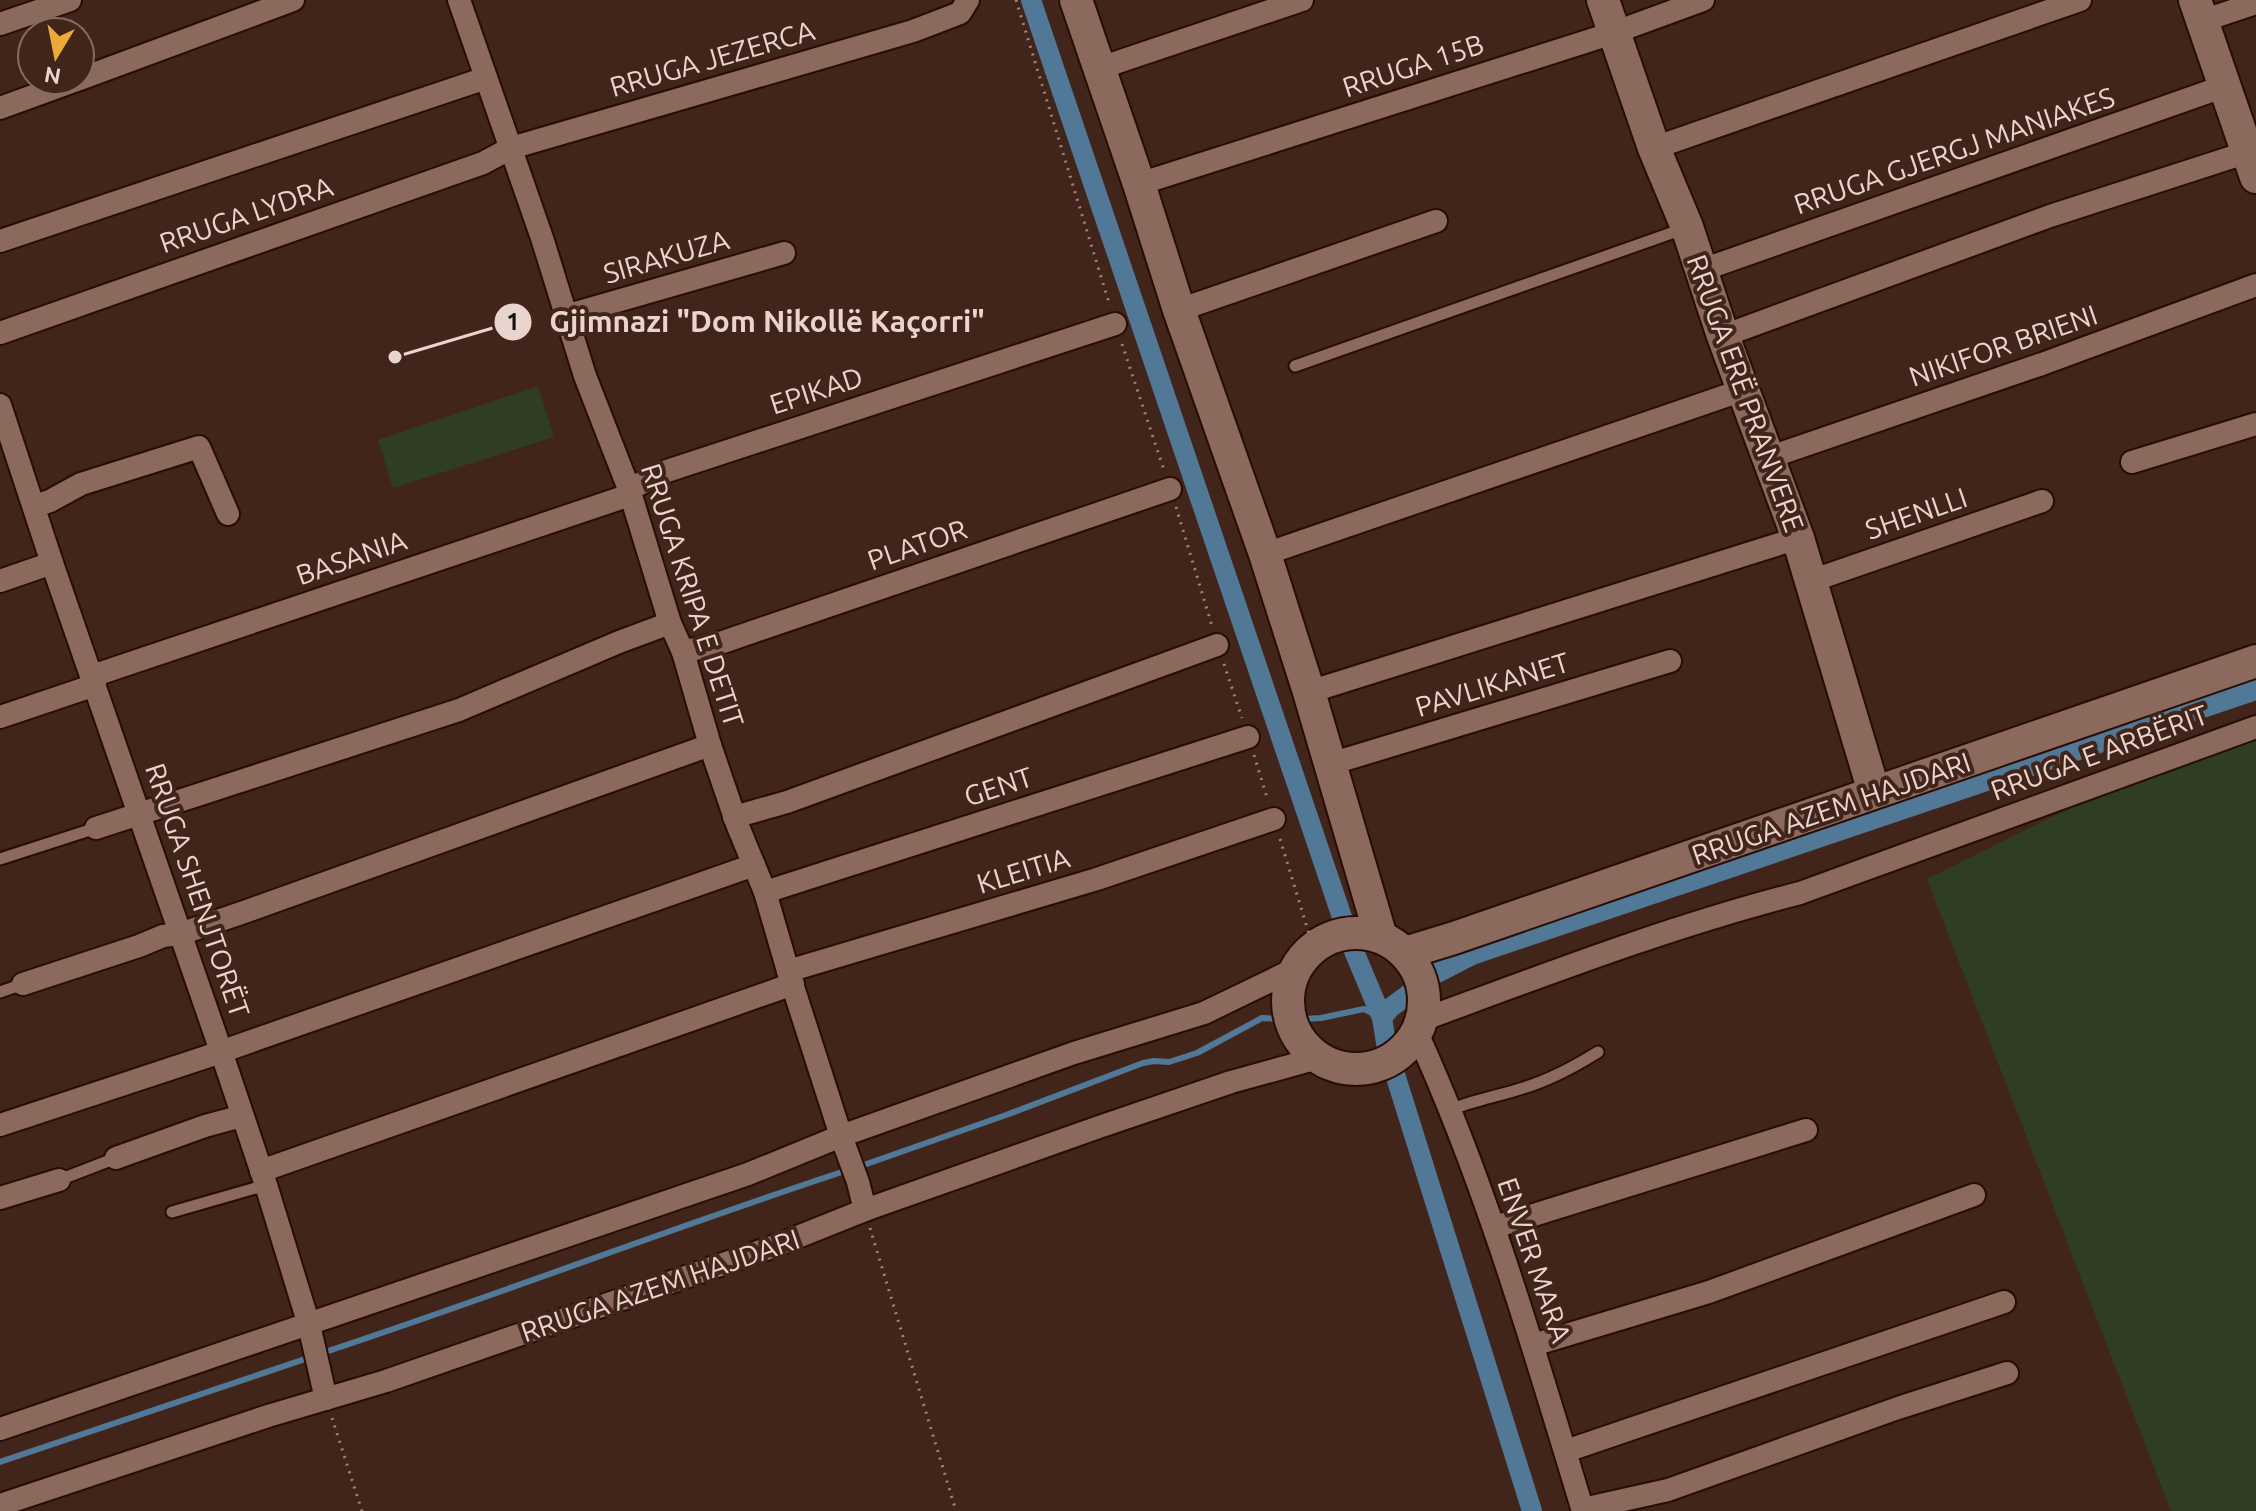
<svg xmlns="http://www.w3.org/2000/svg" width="2256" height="1511" font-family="Ubuntu,sans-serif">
  <rect width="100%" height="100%" fill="#42251a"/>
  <!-- green -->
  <g fill="#303d25">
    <polygon points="538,386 554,437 393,488 378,440"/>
    <polygon points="2256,715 2256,1511 2171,1511 1927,879"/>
  </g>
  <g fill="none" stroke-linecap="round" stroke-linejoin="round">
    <!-- stream -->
    <g stroke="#527898" stroke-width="6">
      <polyline points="1303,1019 1321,1018 1364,1009 1382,1018"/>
      <polyline points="858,1167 1006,1115 1143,1063 1154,1061 1169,1062 1197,1053 1262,1018 1283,1019"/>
      <path d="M 322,1353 C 498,1295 671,1228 848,1170"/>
      <polyline points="0,1462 311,1357"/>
    </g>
    <!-- canal -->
    <g stroke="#527898" stroke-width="20">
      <polyline points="1031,0 1344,923"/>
      <polyline points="1351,944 1382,1018 1387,1049"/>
      <polyline points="1431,976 1472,955 2256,690"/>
      <polyline points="1382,1018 1390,1008 1413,991"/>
      <polyline points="1394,1071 1532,1511"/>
    </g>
    <!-- lane casing -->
    <g stroke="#280d04" stroke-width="15">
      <g id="lane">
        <polyline points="1295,366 1683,229"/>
        <polyline points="0,859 96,828"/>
        <polyline points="0,992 23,984"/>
        <path d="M 1450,1110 C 1474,1100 1499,1096 1523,1088 C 1550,1080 1574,1067 1598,1052"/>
        <polyline points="59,1180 116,1158"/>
        <polyline points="172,1212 266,1185"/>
      </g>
    </g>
    <!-- street casing -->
    <g stroke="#280d04" stroke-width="26">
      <g id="street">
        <polyline points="459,0 542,238 585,376 629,489 670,623 683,652 710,745 737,824 765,892 788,971 841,1136 858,1182 865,1210"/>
        <polyline points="2202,21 2256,3"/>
        <polyline points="0,24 70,0"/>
        <polyline points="1100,68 1302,0"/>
        <polyline points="80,79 293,0"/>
        <polyline points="0,108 77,80"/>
        <polyline points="1654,148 2080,0"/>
        <polyline points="1139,184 1613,33 1703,0"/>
        <polyline points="0,241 486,78"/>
        <polyline points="1702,270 2225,86"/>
        <polyline points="1179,310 1436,221"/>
        <polyline points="565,316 784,253"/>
        <polyline points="0,333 483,163 511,148 913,31 960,13 968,0"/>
        <polyline points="1723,336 2050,216 2248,152"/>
        <polyline points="0,405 52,563 221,1051 266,1185 309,1325 326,1399"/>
        <polyline points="1770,457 2042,364 2256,285"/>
        <polyline points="2132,462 2256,424"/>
        <polyline points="629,489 667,471 1115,324"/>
        <polyline points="35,506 50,501 81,484 199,447 228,514"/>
        <polyline points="1265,554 1743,390"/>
        <polyline points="0,581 52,563"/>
        <polyline points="1811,581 2042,501"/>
        <polyline points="683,652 723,642 1170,489"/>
        <polyline points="92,676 630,495"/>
        <polyline points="1309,692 1798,538"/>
        <polyline points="0,717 95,685"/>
        <polyline points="1330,764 1670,661"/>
        <polyline points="734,817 787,802 1217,645"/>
        <polyline points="96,828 459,710 619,642 670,623"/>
        <polyline points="765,892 1248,737"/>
        <polyline points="788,971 1097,879 1274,819"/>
        <polyline points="23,984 139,946 163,936 180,934 247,911 710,745"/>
        <path d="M 1422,1020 C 1547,974 1671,926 1800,893 L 2256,727"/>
        <path d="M 1417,1033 C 1487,1187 1534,1350 1583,1511"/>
        <polyline points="0,1125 206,1057 754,865"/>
        <polyline points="116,1158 205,1126 242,1116"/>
        <polyline points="261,1171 793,984"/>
        <polyline points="0,1198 59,1180"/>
        <polyline points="1495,1227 1806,1130"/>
        <polyline points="1533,1345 1709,1292 1974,1195"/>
        <polyline points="0,1429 748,1174 841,1136 1074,1053 1204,1013 1295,969"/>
        <polyline points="1566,1451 2004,1302"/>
        <polyline points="0,1505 268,1416 386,1381 775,1246 865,1210 1099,1127 1231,1082 1318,1058"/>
        <polyline points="1583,1509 1668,1490 1898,1408 2007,1373"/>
      </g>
    </g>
    <!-- secondary casing -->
    <g stroke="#280d04" stroke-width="36">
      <g id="secondary">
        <polyline points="1076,0 1139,184 1179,310 1265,554 1309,692 1381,937"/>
        <polyline points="1603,0 1654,148 1687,227 1723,336 1798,538 1874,792"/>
        <polyline points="2195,0 2256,177"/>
        <circle cx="1356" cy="1001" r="68"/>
        <polyline points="1405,953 1454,938 2256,661"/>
      </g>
    </g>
    <!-- path -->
    <g stroke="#9d857c" stroke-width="3" stroke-dasharray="2 6" stroke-linecap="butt">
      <polyline points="1016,0 1110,306"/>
      <polyline points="1122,344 1164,470"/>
      <polyline points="1176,507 1212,626"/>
      <polyline points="1224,664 1242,718"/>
      <polyline points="1254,755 1268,801"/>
      <polyline points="1280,839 1313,947"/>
      <polyline points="870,1228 956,1511"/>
      <polyline points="332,1418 362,1511"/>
    </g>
    <!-- lane -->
    <use href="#lane" stroke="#8c695d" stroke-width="11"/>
    <!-- street -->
    <use href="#street" stroke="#8c695d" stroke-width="22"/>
    <!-- secondary -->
    <use href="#secondary" stroke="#8c695d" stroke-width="32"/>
  </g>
  <g text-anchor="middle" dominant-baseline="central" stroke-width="8" stroke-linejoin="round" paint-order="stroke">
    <!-- street labels -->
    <g font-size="28" fill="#ead5ce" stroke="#42251a">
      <text transform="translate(712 58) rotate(-16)">RRUGA JEZERCA</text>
      <text transform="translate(1413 65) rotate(-18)">RRUGA 15B</text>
      <text transform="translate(1954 150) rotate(-19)">RRUGA GJERGJ MANIAKES</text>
      <text transform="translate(246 214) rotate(-19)">RRUGA LYDRA</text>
      <text transform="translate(666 256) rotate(-16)">SIRAKUZA</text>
      <text transform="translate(2003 345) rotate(-19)">NIKIFOR BRIENI</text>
      <text transform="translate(816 390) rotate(-18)">EPIKAD</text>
      <text transform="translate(1746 393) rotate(70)">RRUGA ERË PRANVERE</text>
      <text transform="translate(1916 513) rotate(-19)">SHENLLI</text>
      <text transform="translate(917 544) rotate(-19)">PLATOR</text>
      <text transform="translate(351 557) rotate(-19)">BASANIA</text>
      <text transform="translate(693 595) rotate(72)">RRUGA KRIPA E DETIT</text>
      <text transform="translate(1492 684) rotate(-17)">PAVLIKANET</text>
      <text transform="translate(2099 752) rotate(-20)">RRUGA E ARBËRIT</text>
      <text transform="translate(998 786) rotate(-18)">GENT</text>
      <text transform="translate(1831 808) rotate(-19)">RRUGA AZEM HAJDARI</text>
      <text transform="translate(1023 870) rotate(-17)">KLEITIA</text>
      <text transform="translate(198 890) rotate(71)">RRUGA SHENJTORËT</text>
      <text transform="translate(1535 1260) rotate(71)">ENVER MARA</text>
      <text transform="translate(660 1285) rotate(-19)">RRUGA AZEM HAJDARI</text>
    </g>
  </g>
  <!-- callouts -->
  <path fill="none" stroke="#ead5ce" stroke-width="3" d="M395 357L513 322"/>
  <g fill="#ead5ce" stroke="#42251a" stroke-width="3">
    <circle cx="395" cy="357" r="8"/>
    <circle cx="513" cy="322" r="20"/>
  </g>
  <g font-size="24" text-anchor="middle" font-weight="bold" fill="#111">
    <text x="513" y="330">1</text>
  </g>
  <g font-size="30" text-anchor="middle" font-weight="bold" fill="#ead5ce" stroke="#42251a" stroke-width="8" stroke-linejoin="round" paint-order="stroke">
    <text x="767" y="332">Gjimnazi "Dom Nikollë Kaçorri"</text>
  </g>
  <!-- north arrow -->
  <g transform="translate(56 56) rotate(190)"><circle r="38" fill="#42251a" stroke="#856b62" stroke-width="2"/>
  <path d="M0-6L14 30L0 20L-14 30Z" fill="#ebaa39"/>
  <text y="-12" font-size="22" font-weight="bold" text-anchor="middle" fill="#ead5ce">N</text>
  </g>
</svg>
